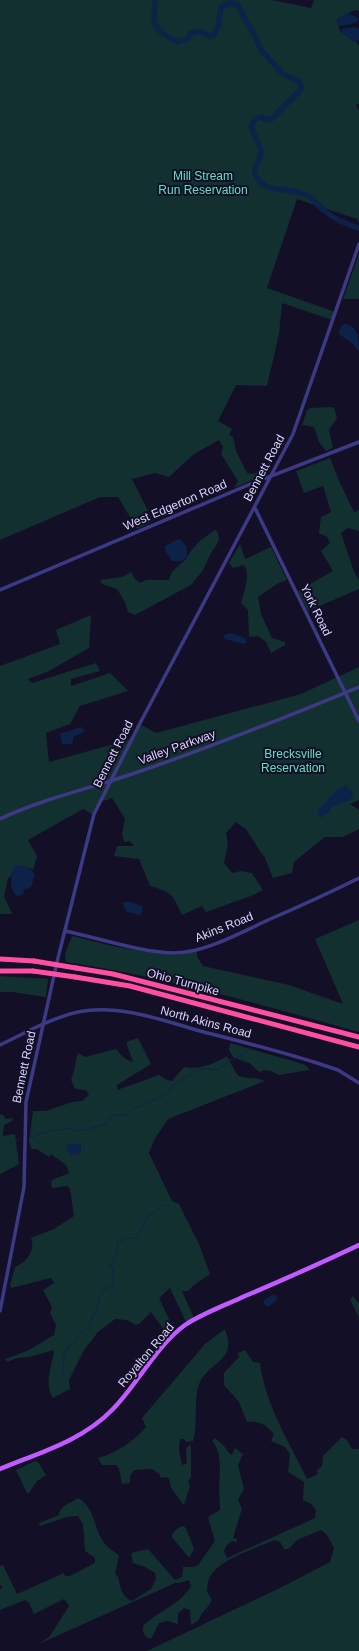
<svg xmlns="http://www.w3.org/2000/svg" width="359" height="1651" font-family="Helvetica,sans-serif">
  <rect width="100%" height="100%" fill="#130f26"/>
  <!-- green -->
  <g fill="#12302f">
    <polygon points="0,0 272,0 311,8 314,0 359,0 359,11 355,10 337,19 340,31 355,42 356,41 359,46 359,104 356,105 359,111 359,223 357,219 297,199 267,288 335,312 332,320 282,303 279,334 267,386 236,385 218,421 232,429 229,435 233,437 236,451 247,473 253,474 259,472 260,477 234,488 238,481 221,454 223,447 219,440 194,454 169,477 155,473 132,479 153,521 137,529 118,497 100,497 0,540"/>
    <polygon points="359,254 359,299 343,299"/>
    <polygon points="331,407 334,408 337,418 329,430 333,448 326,451 319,442 314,427 302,425 307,410 310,408"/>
    <polygon points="330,458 339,481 354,512 359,510 359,531 348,528 341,533 354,572 359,580 359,589 308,611 298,591 333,571 321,551 330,543 327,537 319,533 321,517 331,512 323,486 304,493 296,471"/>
    <polygon points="215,530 218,533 219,539 216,546 211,553 203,570 191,585 135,615 128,612 125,602 117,589 102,584 100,580 122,577 131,572 135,579 140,583 146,580 169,580 172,572 186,559 190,552 201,540"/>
    <path d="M 240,544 L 245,559 L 271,547 L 287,580 L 277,584 L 258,597 L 261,614 L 272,638 L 285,642 L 285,645 L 271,653 L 266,642 L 258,636 L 249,637 L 248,610 L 241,603 C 244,592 251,576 244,565 L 233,568 L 229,563 Z"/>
    <path d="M 91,615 L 89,648 L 49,671 L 28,679 L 32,683 L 96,663 L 100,671 L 71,679 L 71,686 L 110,673 L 128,691 L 80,706 L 70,724 L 46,733 L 49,762 L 132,739 L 140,724 L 156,733 L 301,694 L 359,667 L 359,800 L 350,804 L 359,810 L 359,829 L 343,837 L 325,837 L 294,862 L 292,873 L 273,878 L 264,856 L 261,853 L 246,829 L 236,822 L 226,833 L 228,845 L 224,863 L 232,873 L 241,871 L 252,873 L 263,890 L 251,896 L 206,912 L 202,906 L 182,915 C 173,895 172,892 150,886 L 139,859 L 114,856 L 117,846 L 134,846 L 130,841 L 124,842 L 122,834 L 125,819 L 112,798 L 98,803 L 92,814 L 83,809 L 28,840 L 37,856 L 33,870 L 28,867 L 13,870 L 11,876 L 8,878 L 4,896 L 12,914 L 0,914 L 0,666 L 60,644 L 56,630 Z"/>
    <path d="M 359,920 L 359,1032 C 262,1005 166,977 66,962 L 65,954 L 72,936 L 112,946 L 147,952 L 177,955 L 197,951 L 197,956 L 203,966 L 289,985 L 343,1004 L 315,939 Z"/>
    <polygon points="0,976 48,979 46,997 12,992 0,992"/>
    <path d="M 138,1038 L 151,1064 L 117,1085 L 117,1090 L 159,1075 L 167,1080 L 172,1081 L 184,1067 C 199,1070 215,1064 227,1056 C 231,1062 233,1069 237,1074 C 241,1080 255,1076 265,1081 L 168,1119 L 154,1140 L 149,1153 L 172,1201 L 179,1204 L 199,1244 L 210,1274 L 194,1285 L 188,1291 L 182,1291 L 194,1318 L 186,1322 L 170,1288 L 159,1298 L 174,1330 L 169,1337 L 151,1312 L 139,1324 L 136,1325 L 127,1320 L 115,1319 L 98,1332 L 84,1350 L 69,1380 L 70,1389 L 53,1398 C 43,1383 53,1365 54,1350 L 29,1357 L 17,1358 L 7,1362 L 5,1359 L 27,1351 L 54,1335 L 56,1325 L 50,1313 L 52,1307 L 43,1290 L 54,1283 L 51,1278 L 11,1288 L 10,1285 L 15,1267 C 26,1262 36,1251 31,1238 L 54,1229 L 74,1216 L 70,1189 L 67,1186 L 52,1188 L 51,1184 L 52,1180 L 69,1173 L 66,1165 L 51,1154 L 49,1157 L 37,1149 L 31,1149 L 29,1141 L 33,1111 L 46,1111 L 72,1102 L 82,1101 L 89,1095 L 86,1090 L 75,1089 L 71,1080 C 75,1070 75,1063 78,1053 L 85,1057 L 116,1049 C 121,1055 125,1060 133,1062 L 126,1042 Z"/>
    <polygon points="230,1043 303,1064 308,1067 309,1070 279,1075 271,1071 266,1070 259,1072 251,1064 233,1057 229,1050"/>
    <polygon points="2,1114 6,1119 13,1118 12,1121 4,1125 3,1136 15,1134 19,1164 0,1174 0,1115"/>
    <polygon points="353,1296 359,1304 359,1318 350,1299"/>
    <path d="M 225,1329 C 237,1360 213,1360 201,1380 C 192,1395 199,1422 193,1441 L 186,1442 L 184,1439 L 180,1439 L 179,1449 L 182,1465 L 187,1463 L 186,1448 L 190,1445 L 191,1447 L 191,1477 L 188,1481 L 190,1486 L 184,1505 L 171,1488 L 169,1479 L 167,1477 L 161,1478 L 159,1474 L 152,1469 L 134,1470 L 130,1476 L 130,1483 L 122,1484 L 119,1469 L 116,1465 L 102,1465 L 98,1458 C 115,1454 135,1440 146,1427 L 142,1418 L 205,1344 Z"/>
    <path d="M 245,1350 L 253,1362 L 260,1363 C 265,1404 289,1442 307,1479 L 318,1474 L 317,1470 L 322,1466 L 323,1456 L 342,1437 L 347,1440 L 352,1449 L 359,1449 L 359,1651 L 147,1651 L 284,1586 L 330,1562 L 334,1548 L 327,1535 L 321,1530 L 297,1540 L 289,1549 L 284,1549 L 280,1542 L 275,1540 C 258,1547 215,1561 209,1579 C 208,1582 207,1587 207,1591 C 208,1595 213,1598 211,1602 C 207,1609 201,1612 199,1620 L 191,1625 L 190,1610 L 184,1608 L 178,1613 L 178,1624 L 167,1621 L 159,1623 L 151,1639 L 146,1637 L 143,1632 L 143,1626 C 158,1611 180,1605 191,1586 L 189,1580 L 179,1583 L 175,1583 L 39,1644 L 50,1636 L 69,1606 L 64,1599 L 34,1614 L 29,1603 L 25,1600 L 0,1610 L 0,1589 L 3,1588 L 0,1585 L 0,1566 L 3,1565 L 17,1594 L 64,1573 L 65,1576 L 70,1576 L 95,1563 L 95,1558 L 85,1551 L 83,1524 L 78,1516 L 67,1517 L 40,1526 L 39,1523 L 59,1515 C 61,1504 70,1504 78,1498 C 96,1508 93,1529 105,1544 C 109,1549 115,1551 119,1556 L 115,1574 L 118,1577 C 120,1586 122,1598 132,1601 L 151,1589 L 156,1579 L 155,1573 L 145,1567 L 133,1563 L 131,1553 L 148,1549 L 175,1580 L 182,1577 L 183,1567 L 193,1567 L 198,1565 L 215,1541 L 208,1517 L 220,1510 C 220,1502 219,1495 219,1487 C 220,1473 222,1451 212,1441 L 215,1438 L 224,1446 L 229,1453 L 232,1455 L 235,1448 L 243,1454 L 238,1465 L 244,1489 L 238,1500 L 242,1509 L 233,1538 L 237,1539 L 237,1542 L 232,1541 L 226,1546 L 224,1551 L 227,1558 L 315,1518 L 316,1510 L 311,1504 L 303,1500 L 304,1482 L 288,1472 L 290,1454 L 285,1447 L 271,1441 L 274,1434 C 266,1424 259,1421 247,1422 L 239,1402 L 224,1385 L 224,1373 L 239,1357 L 238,1353 Z"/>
    <polygon points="35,1461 38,1462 46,1475 37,1481 29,1493 27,1493 16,1470"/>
    <polygon points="183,1526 186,1528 194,1549 189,1558 172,1537 172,1534 178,1528"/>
  </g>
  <!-- water -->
  <g fill="#0c2248">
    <polygon points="348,13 358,18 358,21 349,25 339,26 337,19"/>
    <polygon points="353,27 359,28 359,39 355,42 340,31 342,29"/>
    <path d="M 344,324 C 359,325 359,340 359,352 L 354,345 L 339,334 L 340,327 Z"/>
    <path d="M 179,539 C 186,543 188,549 187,557 L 181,561 L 172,561 L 166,552 L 165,546 Z"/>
    <polygon points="230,633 245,638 247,642 244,644 225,639 224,635"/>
    <polygon points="81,727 84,730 83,732 73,737 73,742 71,744 62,744 60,734"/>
    <polygon points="346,785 353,793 353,797 348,801 330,808 330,812 322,817 319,817 317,811 320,808 337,790"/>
    <path d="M 21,865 L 28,867 L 35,874 L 31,887 L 24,890 L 23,894 L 18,896 C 8,891 11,875 14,867 Z"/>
    <polygon points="125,902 132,902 143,907 142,912 140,915 127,912 122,903"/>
    <polygon points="69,1144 81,1144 81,1153 71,1155 67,1150 67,1147"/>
    <polygon points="273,1295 277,1296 277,1300 268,1307 263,1303 265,1299"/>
  </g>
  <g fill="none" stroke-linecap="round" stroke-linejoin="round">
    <!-- stream -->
    <g stroke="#0c2248" stroke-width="1">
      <polyline points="29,1138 50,1131 70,1128 77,1131 84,1130 106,1124 111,1117 115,1115 126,1115 133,1108 139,1107 167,1094 169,1092 171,1086 191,1075 198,1068 218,1070 229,1061 242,1055 249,1050"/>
      <polyline points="0,1154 11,1143 20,1139"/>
      <path d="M 62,1378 L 64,1356 L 68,1346 L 75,1343 L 80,1334 L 88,1327 L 96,1310 L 102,1291 L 104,1289 L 113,1286 L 113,1269 L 110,1266 L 117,1252 L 118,1242 L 129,1238 L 134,1239 C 144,1233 142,1221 150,1215 C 155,1211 157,1212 161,1205 L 165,1205"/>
    </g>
    <!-- river -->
    <path stroke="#0c2248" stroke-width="5.5" d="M 155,0 C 156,6 154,10 154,16 C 153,31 167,36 178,42 L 189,38 L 191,33 C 198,30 202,32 209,36 L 214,35 L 218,27 L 221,7 L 230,3 L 238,5 L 247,23 L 252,30 L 261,50 L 284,75 L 299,81 L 302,88 L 273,118 L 266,120 L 262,117 L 256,119 L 251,126 C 258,150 268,145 254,170 C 260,198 291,184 310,197 C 314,200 317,205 321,208 C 332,218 345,224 359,228"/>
    <!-- tertiary -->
    <g stroke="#3d3a85" stroke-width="3.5">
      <polyline points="255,508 359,721"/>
      <polyline points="0,590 253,483 359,442"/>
      <path d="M 0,819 C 42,799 88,789 132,774 C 209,748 284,718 359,687"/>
      <path d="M 65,931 C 99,938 139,952 173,953 C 204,953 240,933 268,920 C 298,907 329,893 359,878"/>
      <path d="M 0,1045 C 25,1033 51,1018 78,1012 C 119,1004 162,1020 200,1031 C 239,1041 279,1051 317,1063 L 338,1070 L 359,1083"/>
      <polyline points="0,1311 24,1187 26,1102 57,962 94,814 138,727 293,434 359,244"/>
    </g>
    <!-- primary -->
    <path stroke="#c25bff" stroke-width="4.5" d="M 0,1469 C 38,1453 82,1441 112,1410 C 138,1384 155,1347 185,1325 C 203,1313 226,1305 245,1296 C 283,1280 321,1263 359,1245"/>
    <!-- motorway -->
    <g stroke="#ff4fa3" stroke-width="5">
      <polyline points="0,959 34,961"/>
      <polyline points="76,968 113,974 359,1037"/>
      <polyline points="0,971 33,971"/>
      <polyline points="75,977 130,986 359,1047"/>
    </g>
    <!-- motorway-bridge -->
    <g stroke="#ff4fa3" stroke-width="5">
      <polyline points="34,961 76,968"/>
      <polyline points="33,971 75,977"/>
    </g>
  </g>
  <g text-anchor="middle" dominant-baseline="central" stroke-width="4" stroke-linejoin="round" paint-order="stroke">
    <!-- park labels -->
    <g font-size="12" fill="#5fe0c0" stroke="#130f26">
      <text x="203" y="176">Mill Stream<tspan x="203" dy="14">Run Reservation</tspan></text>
      <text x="293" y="754">Brecksville<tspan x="293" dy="14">Reservation</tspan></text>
    </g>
    <!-- street labels -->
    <g font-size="12" fill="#d9d4ff" stroke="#130f26">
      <text transform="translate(264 468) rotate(-62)">Bennett Road</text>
      <text transform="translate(175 505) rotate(-23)">West Edgerton Road</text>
      <text transform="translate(316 610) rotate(64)">York Road</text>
      <text transform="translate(177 747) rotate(-20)">Valley Parkway</text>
      <text transform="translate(113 754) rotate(-63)">Bennett Road</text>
      <text transform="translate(224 927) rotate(-22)">Akins Road</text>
      <text transform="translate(183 982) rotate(15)">Ohio Turnpike</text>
      <text transform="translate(206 1022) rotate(15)">North Akins Road</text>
      <text transform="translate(24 1067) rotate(-78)">Bennett Road</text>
      <text transform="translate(146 1355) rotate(-50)">Royalton Road</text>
    </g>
  </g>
</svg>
